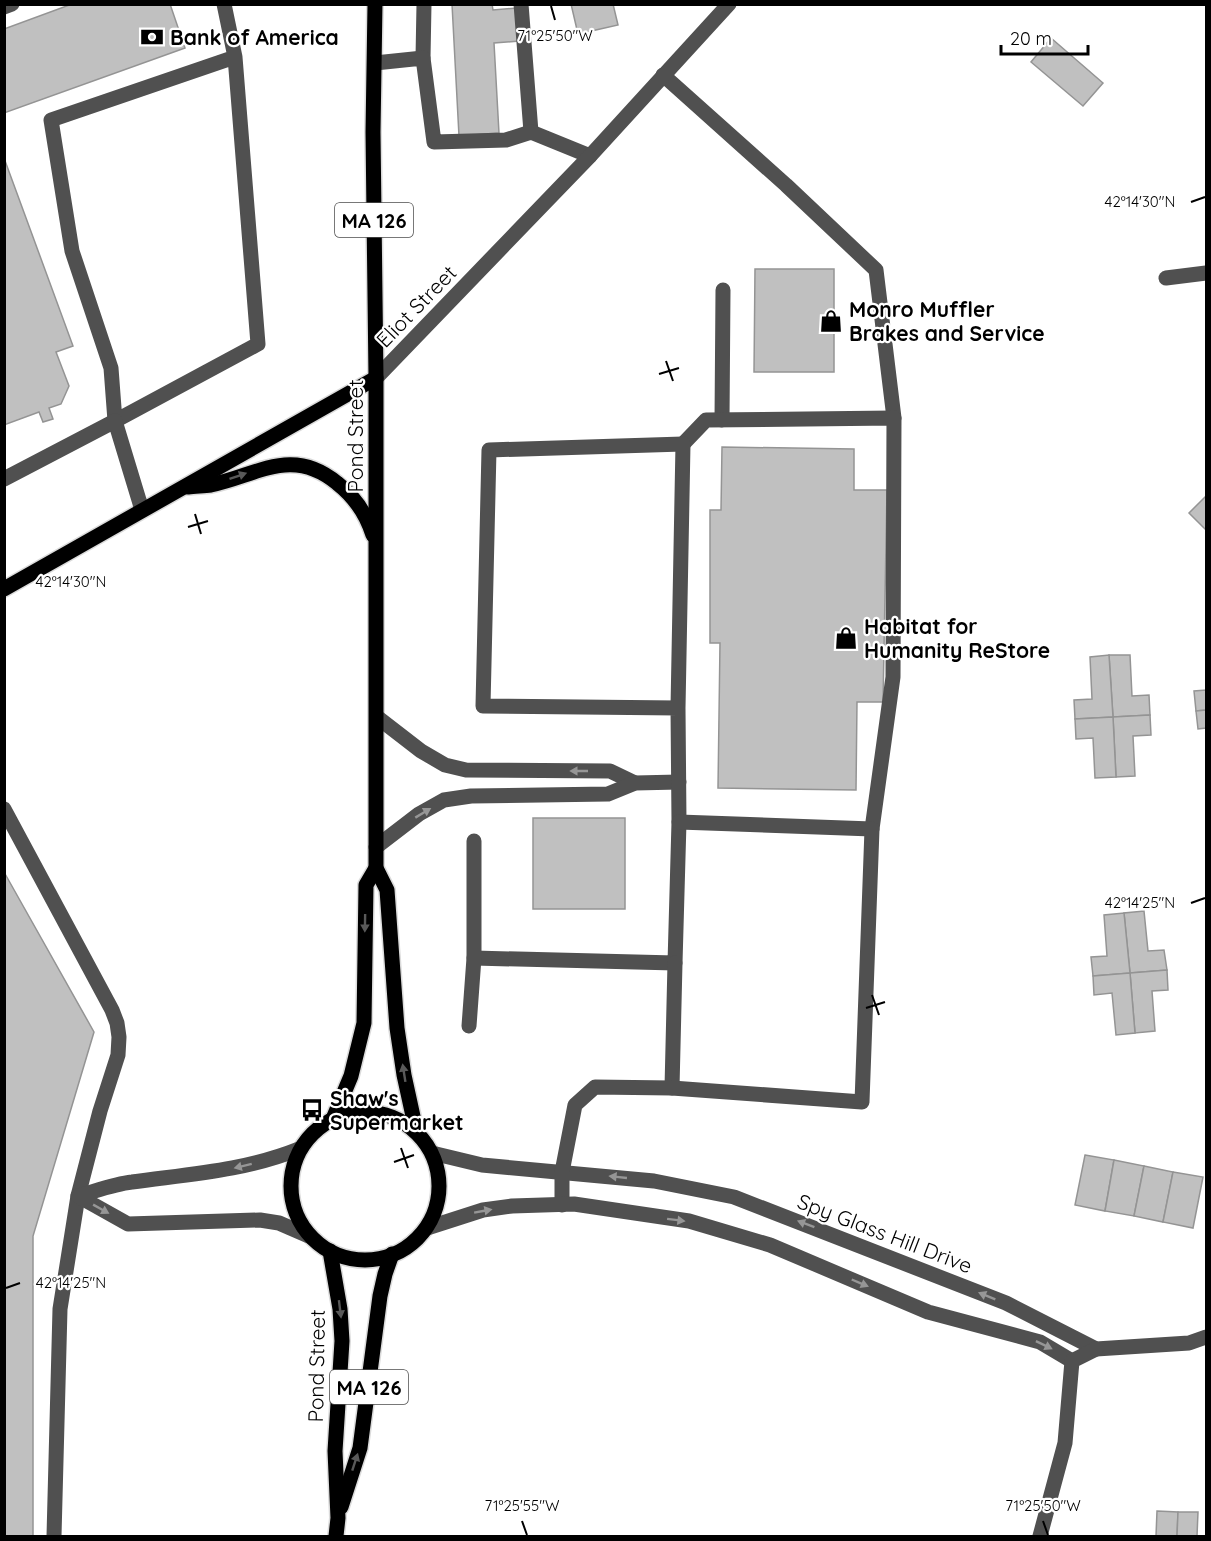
<svg xmlns="http://www.w3.org/2000/svg" width="1211" height="1541" font-family="Quicksand,sans-serif">
  <rect width="100%" height="100%" fill="#fff"/>
  <!-- building -->
  <g fill="#c0c0c0" stroke="#949494" stroke-width="1.5">
    <polygon points="72,4 170,4 185,48 4,113 4,29"/>
    <polygon points="452,4 492,4 493,10 517,8 519,41 494,43 499,133 459,136"/>
    <polygon points="571,4 613,4 618,25 578,34"/>
    <polygon points="1051,38 1103,83 1083,106 1031,62"/>
    <polygon points="4,158 73,346 56,352 69,386 61,404 49,408 53,419 43,422 39,412 4,425"/>
    <polygon points="755,269 834,269 834,372 754,372"/>
    <polygon points="722,447 854,449 854,490 887,490 883,702 857,702 856,790 718,788 720,643 710,643 710,510 721,510"/>
    <polygon points="1206,496 1206,530 1189,513"/>
    <polygon points="1109,655 1130,655 1132,696 1149,695 1150,715 1113,717"/>
    <polygon points="1109,655 1113,717 1075,719 1074,700 1092,699 1090,657"/>
    <polygon points="1206,690 1206,710 1196,711 1194,691"/>
    <polygon points="1206,710 1206,728 1198,729 1196,711"/>
    <polygon points="1150,715 1151,735 1133,736 1135,776 1116,777 1113,717"/>
    <polygon points="1113,717 1116,777 1095,778 1093,738 1076,739 1075,719"/>
    <rect x="533" y="818" width="92" height="91"/>
    <polygon points="4,872 94,1032 33,1236 33,1536 4,1536"/>
    <polygon points="1144,911 1148,951 1164,950 1167,970 1130,973 1124,913"/>
    <polygon points="1124,913 1130,973 1093,976 1091,957 1107,956 1104,915"/>
    <polygon points="1167,970 1168,990 1152,991 1155,1031 1135,1033 1130,973"/>
    <polygon points="1130,973 1135,1033 1116,1035 1112,993 1094,995 1093,976"/>
    <polygon points="1085,1155 1114,1160 1105,1211 1075,1205"/>
    <polygon points="1114,1160 1144,1166 1134,1216 1105,1211"/>
    <polygon points="1144,1166 1173,1172 1163,1222 1134,1216"/>
    <polygon points="1173,1172 1203,1177 1193,1228 1163,1222"/>
    <polygon points="1157,1511 1178,1512 1177,1536 1156,1536"/>
    <polygon points="1178,1512 1198,1512 1197,1536 1177,1536"/>
  </g>
  <g fill="none" stroke-linecap="round" stroke-linejoin="round">
    <!-- major casing -->
    <g stroke="#dbdbdb" stroke-width="18">
      <g id="major">
        <polyline points="375,4 373,132 376,378 376,868 387,890 397,1028 404,1075 416,1130"/>
        <path d="M 188,487 C 195,486 203,486 211,485 C 258,475 292,446 337,483 C 355,497 366,513 373,535"/>
        <polyline points="4,589 376,378"/>
        <circle cx="365" cy="1186" r="74"/>
        <polyline points="333,1119 351,1076 364,1023 366,885 376,868"/>
        <polyline points="330,1251 340,1309 342,1341 335,1451 338,1518 336,1536"/>
        <polyline points="341,1507 360,1448 380,1296 385,1274 392,1254"/>
      </g>
    </g>
    <!-- minor -->
    <g stroke="#505050" stroke-width="15">
      <polyline points="224,4 235,57 51,120 72,251 111,368 115,421 258,344 235,57"/>
      <polyline points="521,4 531,132"/>
      <polyline points="4,7 12,4"/>
      <polyline points="423,58 424,4"/>
      <polyline points="375,63 423,58 434,142 506,140 531,132 590,156"/>
      <polyline points="663,75 786,185 876,270 894,418"/>
      <polyline points="1166,278 1206,273"/>
      <polyline points="376,378 590,156 729,4"/>
      <polyline points="722,420 723,290"/>
      <polyline points="683,444 706,420 894,418 893,677 872,829"/>
      <polyline points="4,479 115,421 142,510"/>
      <polyline points="377,717 421,751 445,765 466,770 610,771 635,783"/>
      <polyline points="4,809 112,1010 117,1023 119,1037 118,1055 100,1111 78,1196 60,1309 54,1536"/>
      <polyline points="376,847 419,814 444,800 471,796 608,794 635,783 679,782"/>
      <polyline points="474,958 675,963 679,822 678,708 683,444 489,450 483,706 678,708"/>
      <polyline points="469,1026 474,958 474,841"/>
      <polyline points="672,1088 675,963"/>
      <path d="M 299,1149 C 244,1171 190,1174 132,1182 C 114,1184 96,1191 78,1196 L 128,1224 L 260,1220 L 279,1223 L 309,1236"/>
      <polyline points="432,1153 482,1165 654,1181 734,1197 1006,1303 1096,1349 1189,1343 1206,1337"/>
      <polyline points="562,1205 562,1172 575,1105 595,1087 672,1088 862,1102 872,829 679,822"/>
      <polyline points="427,1228 483,1210 512,1206 574,1204 689,1221 770,1245 928,1312 1040,1342 1072,1361"/>
      <polyline points="1040,1536 1065,1443 1072,1361 1096,1349"/>
    </g>
    <!-- major -->
    <use href="#major" stroke="#000" stroke-width="15"/>
  </g>
  <!-- one-way arrows -->
  <defs><path id="oneway-solid" d="M-6-.8H1V-3.2L6.5 0L1 3.2V.8H-6Z" transform="scale(1.5)"/></defs>
  <g fill="#595959">
    <use href="#oneway-solid" transform="translate(238 476) rotate(-19)"/>
    <use href="#oneway-solid" transform="translate(365 923) rotate(91)"/>
    <use href="#oneway-solid" transform="translate(404 1073) rotate(-99)"/>
    <use href="#oneway-solid" transform="translate(340 1309) rotate(83)"/>
    <use href="#oneway-solid" transform="translate(355 1462) rotate(-72)"/>
  </g>
  <g fill="#969696">
    <use href="#oneway-solid" transform="translate(579 771) rotate(-180)"/>
    <use href="#oneway-solid" transform="translate(423 813) rotate(-31)"/>
    <use href="#oneway-solid" transform="translate(243 1166) rotate(166)"/>
    <use href="#oneway-solid" transform="translate(618 1177) rotate(-174)"/>
    <use href="#oneway-solid" transform="translate(101 1209) rotate(29)"/>
    <use href="#oneway-solid" transform="translate(483 1211) rotate(-10)"/>
    <use href="#oneway-solid" transform="translate(676 1220) rotate(7)"/>
    <use href="#oneway-solid" transform="translate(806 1224) rotate(-159)"/>
    <use href="#oneway-solid" transform="translate(860 1283) rotate(23)"/>
    <use href="#oneway-solid" transform="translate(987 1296) rotate(-158)"/>
    <use href="#oneway-solid" transform="translate(1044 1345) rotate(26)"/>
  </g>
  <!-- ticks -->
  <path fill="none" stroke="#000" stroke-width="2" d="M 551,6 L 555,20M 1191,202 L 1205,197M 666,361 L 673,381M 659,374 L 679,368M 195,514 L 201,534M 188,527 L 208,521M 6,587 L 20,582M 1191,903 L 1205,898M 872,995 L 879,1015M 866,1008 L 885,1002M 401,1148 L 408,1168M 394,1162 L 414,1155M 6,1288 L 20,1283M 522,1521 L 527,1535M 1043,1521 L 1048,1535"/>
  <!-- icons -->
  <defs>
    <g id="bank-bare" transform="scale(1.8)"><path d="M-6-4H6V4H-6ZM0-2.3a2.3 2.3 0 1 0 0 4.6a2.3 2.3 0 1 0 0-4.6Z" fill="#000" stroke="#fff" stroke-width="2.5" paint-order="stroke"/></g>
    <g id="shop-bare" transform="scale(1.8)"><path d="M-5-2.5h2.3a2.7 3.5 0 0 1 5.4 0H5L5.5 6h-11ZM-1.5-2.5h3a1.5 2.3 0 0 0-3 0Z" fill="#000" stroke="#fff" stroke-width="2.5" paint-order="stroke"/></g>
    <g id="bus-bare" transform="scale(1.8)"><path d="M-5-6H5V4H4V6H2V4H-2V6H-4V4H-5ZM-3.5-4V0h7V-4ZM-3.5 1.2v1.5H-2V1.2ZM2 1.2v1.5H3.5V1.2Z" fill="#000" stroke="#fff" stroke-width="2.5" paint-order="stroke"/></g>
  </defs>
  <g fill-rule="evenodd">
    <use href="#bank-bare" x="152" y="37"/>
    <use href="#shop-bare" x="831" y="321"/>
    <use href="#shop-bare" x="846" y="638"/>
    <use href="#bus-bare" x="312" y="1110"/>
  </g>
  <g text-anchor="middle" dominant-baseline="central" stroke-width="4.5" stroke-linejoin="round" paint-order="stroke">
    <!-- shield labels -->
    <g fill="#fff" stroke="#4c4c4c" stroke-width="1.5">
      <rect x="335" y="203" width="78" height="34" rx="4.5"/>
      <rect x="330" y="1370" width="78" height="34" rx="4.5"/>
    </g>
    <g font-size="20" font-weight="bold" fill="#000">
      <text x="374" y="220">MA 126</text>
      <text x="369" y="1387">MA 126</text>
    </g>
    <!-- poi labels -->
    <g font-size="21" font-weight="bold" fill="#000" stroke="#fff" text-anchor="start">
      <text x="170" y="37">Bank of America</text>
      <text x="849" y="309">Monro Muffler<tspan x="849" dy="24">Brakes and Service</tspan></text>
      <text x="864" y="626">Habitat for<tspan x="864" dy="24">Humanity ReStore</tspan></text>
      <text x="330" y="1098">Shaw's<tspan x="330" dy="24">Supermarket</tspan></text>
    </g>
    <!-- street labels -->
    <g font-size="21" fill="#000" stroke="#fff">
      <text transform="translate(416 306) rotate(-46)">Eliot Street</text>
      <text transform="translate(355 436) rotate(-90)">Pond Street</text>
      <text transform="translate(885 1233) rotate(21)">Spy Glass Hill Drive</text>
      <text transform="translate(316 1366) rotate(-89)">Pond Street</text>
    </g>
  </g>
  <g font-size="15" text-anchor="middle" fill="#000" stroke="#fff" stroke-width="4.5" stroke-linejoin="round" paint-order="stroke">
    <text x="555" y="41">71°25'50"W</text>
    <text x="1140" y="207">42°14'30"N</text>
    <text x="71" y="587">42°14'30"N</text>
    <text x="1140" y="908">42°14'25"N</text>
    <text x="71" y="1288">42°14'25"N</text>
    <text x="522" y="1511">71°25'55"W</text>
    <text x="1043" y="1511">71°25'50"W</text>
  </g>
  <!-- border -->
  <rect width="1211" height="1541" fill="none" stroke="#000000" stroke-width="12"/>
  <!-- scale -->
  <path d="M1001 45v9h87v-9" fill="none" stroke="#000000" stroke-width="3"/>
  <text x="1010" y="45" font-size="18" fill="#000000" stroke="#ffffff" stroke-width="4.5" paint-order="stroke">20 m</text>
</svg>
